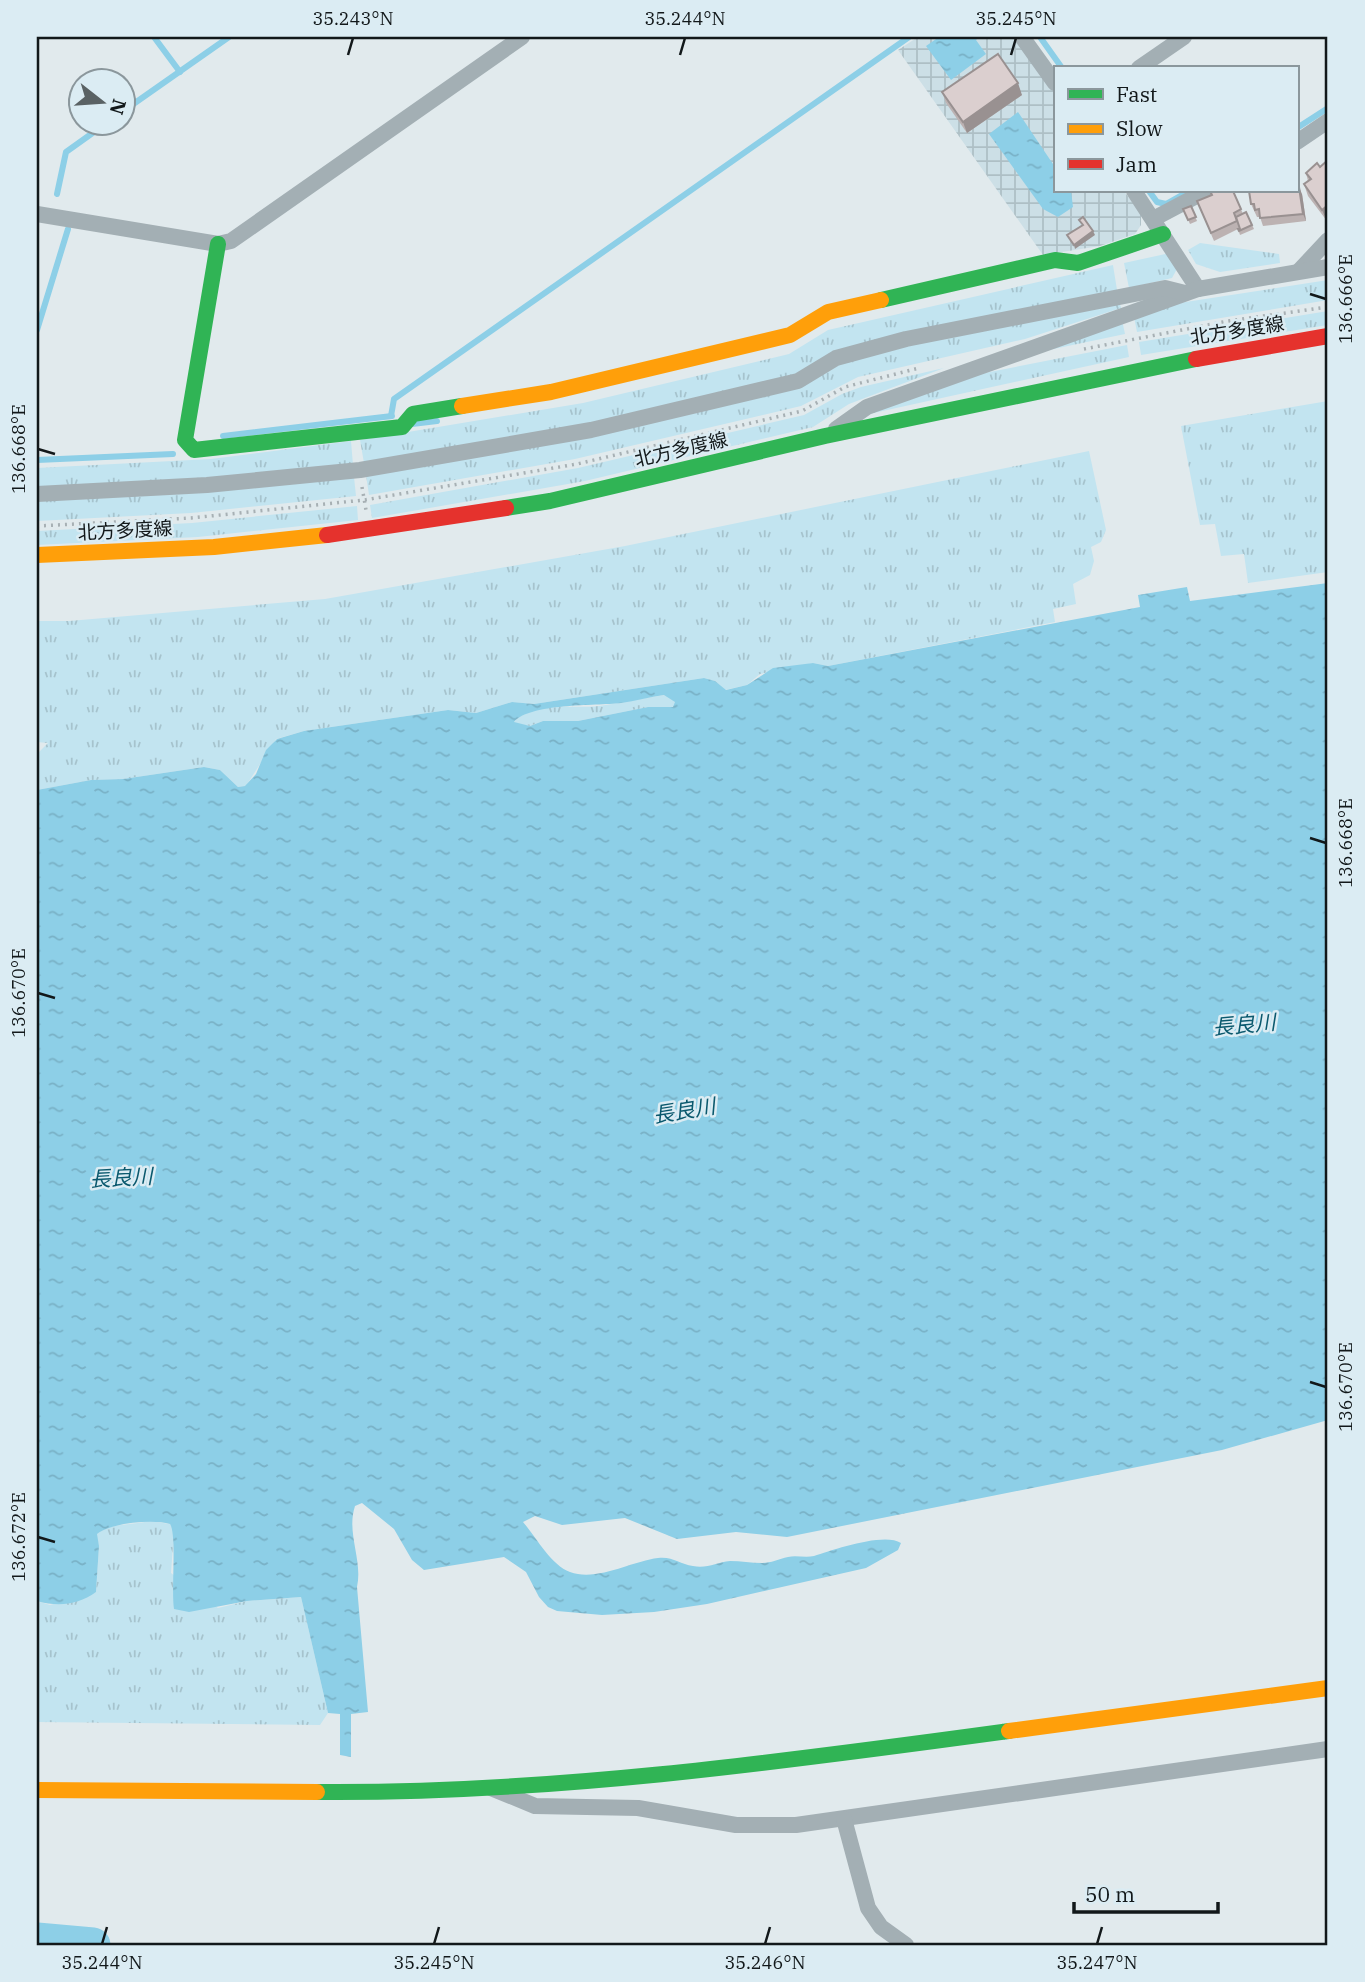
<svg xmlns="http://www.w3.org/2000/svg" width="1365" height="1982" font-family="'IBM Plex Serif','Noto Sans JP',serif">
  <defs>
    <pattern id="industrial-grid" width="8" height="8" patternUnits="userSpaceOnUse" patternTransform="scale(1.75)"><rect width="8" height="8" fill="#ccdfe6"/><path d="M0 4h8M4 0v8" fill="none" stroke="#aebfc5"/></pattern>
    <pattern id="grass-tufts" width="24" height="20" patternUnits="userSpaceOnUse" patternTransform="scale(1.75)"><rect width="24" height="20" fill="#c2e4f0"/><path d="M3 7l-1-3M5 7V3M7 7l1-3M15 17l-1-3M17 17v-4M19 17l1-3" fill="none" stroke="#a6c3cd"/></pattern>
    <pattern id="water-ripples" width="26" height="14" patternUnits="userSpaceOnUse" patternTransform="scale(1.75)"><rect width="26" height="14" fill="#8dcfe7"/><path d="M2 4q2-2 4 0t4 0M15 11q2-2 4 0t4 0" fill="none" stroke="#79b1c6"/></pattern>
  </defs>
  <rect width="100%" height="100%" fill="#e1eaed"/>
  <!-- industrial -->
  <polygon fill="url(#industrial-grid)" points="918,37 1016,37 1055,93 1055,191 1124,191 1141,214 1141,225 1135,234 1100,246 1043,255 898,50"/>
  <!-- grass -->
  <g fill="url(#grass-tufts)">
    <polygon points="1200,243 1279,254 1280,263 1220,272 1196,264 1188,250"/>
    <polygon points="1170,253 1178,267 1172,278 1129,288 1124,263"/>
    <polygon points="1113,265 1117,290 792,377 589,424 364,463 360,440 583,403 789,354 828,330"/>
    <polygon points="1328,280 1328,300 1137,332 1134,317 1179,303"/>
    <polygon points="1119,301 1121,308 1025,339 858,377 801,406 575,459 369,495 366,475 594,435 907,344"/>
    <polygon points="1328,311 1328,325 1141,355 1139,342"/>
    <polygon points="1122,320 1125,334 1025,355"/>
    <polygon points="1127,345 1129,357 869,414 969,376"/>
    <polygon points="944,368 849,404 813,427 585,481 372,518 370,505 578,468 804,415 842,394 861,387"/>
    <polygon points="1328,401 1328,572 1248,583 1244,554 1221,556 1215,524 1200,525 1181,426"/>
    <polygon points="351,441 353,465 207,480 37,488 37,468 211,459"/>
    <polygon points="1089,451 1106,530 1101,542 1091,547 1094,561 1090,575 1073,584 1076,604 1053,609 1055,622 828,666 813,663 760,674 747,685 725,690 715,681 704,678 534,704 512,702 476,713 448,710 304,731 276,739 246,786 238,787 220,770 204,767 123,779 91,780 37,790 37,754 48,743 37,742 37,621 69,621 325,599 625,546"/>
    <polygon points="354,477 356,496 191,513 37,521 37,500"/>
    <polygon points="357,506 358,520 198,537 37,545 37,531 192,523"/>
    <path d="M 665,695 L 676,702 L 673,707 L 648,707 L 578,721 L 543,721 L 530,726 L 513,723 C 532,701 573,709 599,706 C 621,703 642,698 665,695 Z"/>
    <path d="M 149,1521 L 170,1524 L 174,1531 L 171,1573 L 218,1608 L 247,1601 L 301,1597 L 328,1713 L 320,1725 L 37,1722 L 37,1601 L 50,1605 L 96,1592 L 99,1546 L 96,1534 C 113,1522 130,1526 149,1521 Z"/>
  </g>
  <!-- water -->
  <g fill="url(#water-ripples)" fill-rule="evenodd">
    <polygon points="939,37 979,37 976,40 986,54 951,80 926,46"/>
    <polygon points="1018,112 1055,167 1055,191 1071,191 1073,207 1058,217 1043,209 989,134"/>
    <path d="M 1328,583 L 1328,1420 L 1222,1450 L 787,1537 L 736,1532 L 677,1539 L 625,1518 L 562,1525 L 535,1516 L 523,1522 C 536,1537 551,1565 570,1572 C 597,1582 632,1561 658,1558 C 672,1556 680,1564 693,1566 C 707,1569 717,1562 730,1561 C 741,1561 751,1563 762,1563 C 771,1563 779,1559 788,1557 C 796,1555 805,1558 814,1556 C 833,1550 884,1532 901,1543 L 898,1550 L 866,1568 L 707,1604 L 654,1612 L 602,1615 L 557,1611 L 548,1607 L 539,1597 L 526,1572 L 504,1557 L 424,1570 L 412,1560 L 394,1529 L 362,1503 L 355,1506 C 346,1533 363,1560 357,1587 L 368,1712 L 351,1714 L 351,1757 L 340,1755 L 340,1714 L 328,1713 L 301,1597 L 247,1601 L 189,1612 L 174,1609 C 171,1590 177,1534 170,1524 C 152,1519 111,1523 97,1534 L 99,1546 L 96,1592 C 78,1605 58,1607 37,1601 L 37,790 L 91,780 L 123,779 L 204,767 L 220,770 L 238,787 L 245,786 L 256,774 L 266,750 L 277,739 L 304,731 L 448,710 L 476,713 L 512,702 L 534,704 L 704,678 L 715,681 L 726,690 L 747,685 L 773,668 L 813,663 L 828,666 L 1140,607 L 1138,595 L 1187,587 L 1190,601 ZM 664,695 L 675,702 L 673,707 L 648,707 L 578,721 L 543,721 L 530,726 L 514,722 C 530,703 595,706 621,703 C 635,701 650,697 664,695 Z"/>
  </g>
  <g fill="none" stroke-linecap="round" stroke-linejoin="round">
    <!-- stream -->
    <g stroke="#8dcfe7" stroke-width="6">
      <polyline points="154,37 180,72"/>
      <polyline points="1040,37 1062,68"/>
      <polyline points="122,112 229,37"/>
      <polyline points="1297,128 1328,108"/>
      <polyline points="1149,191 1157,202 1166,204 1189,191"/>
      <polyline points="57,194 66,152 108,122"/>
      <polyline points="37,330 68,229"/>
      <polyline points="391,416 394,399 909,37"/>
      <polyline points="412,424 437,421"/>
      <polyline points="223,436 392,416"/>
      <polyline points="37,460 173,454"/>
    </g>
    <!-- river -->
    <polyline stroke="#8dcfe7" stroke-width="35" points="37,1940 93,1945"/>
    <!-- path -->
    <g stroke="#a7b0b4" stroke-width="3.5" stroke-dasharray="2 5" stroke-linecap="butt">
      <polyline points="1084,349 1228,321 1328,307"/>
      <polyline points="362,487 366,510"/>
      <polyline points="37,526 191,518 364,500 577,464 802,411 845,387 919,368"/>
    </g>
    <!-- street -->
    <g stroke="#a3afb4" stroke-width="16">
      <polyline points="1022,37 1055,83"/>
      <polyline points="1139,68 1184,37"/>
      <polyline points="1297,142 1328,121"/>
      <polyline points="1134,191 1198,289"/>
      <polyline points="37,214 218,244 231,241 522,37"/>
      <polyline points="1155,218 1206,191"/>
      <polyline points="1299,271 1328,240"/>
      <polyline points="836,429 867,407 1198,289 1328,267"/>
      <polyline points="37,494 207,485 360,470 591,430 798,381 836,358 906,339 1165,288 1185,293"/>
      <polyline points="491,1788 535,1806 638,1808 736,1825 796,1825 1328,1749"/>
      <polyline points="844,1819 868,1908 881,1927 906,1945"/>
    </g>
    <!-- fast -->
    <g stroke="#30b455" stroke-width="16">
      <polyline points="218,244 185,440 194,450 402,427 413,414 462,406"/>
      <polyline points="881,300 1055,260 1078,263 1163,234"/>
      <polyline points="506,508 550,501 825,436 1196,359"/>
      <path d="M 317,1792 C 548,1794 781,1762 1009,1731"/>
    </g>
    <!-- slow -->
    <g stroke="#ff9f0a" stroke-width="16">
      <polyline points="462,406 551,392 790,335 828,312 881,300"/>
      <polyline points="37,555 214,547 327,535"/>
      <polyline points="1009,1731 1328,1688"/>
      <polyline points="37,1790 317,1792"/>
    </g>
    <!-- jam -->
    <g stroke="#e5322d" stroke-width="16">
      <polyline points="1196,359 1328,336"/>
      <polyline points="327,535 506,508"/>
    </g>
  </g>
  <!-- wall -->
  <g fill="#bcb2b2">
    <polygon points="942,92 1022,95 967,133 946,103"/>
    <polygon points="1328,160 1328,220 1327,221 1308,196 1304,184 1308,181 1306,173 1320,167"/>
    <polygon points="1233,191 1243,214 1246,212 1254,229 1240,235 1238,229 1214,241 1197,201"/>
    <polygon points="1302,194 1306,221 1263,226 1260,217 1257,217 1251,204"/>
    <polygon points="1191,206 1197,221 1190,224 1183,209"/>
  </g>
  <!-- shaded-wall -->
  <g fill="#999191">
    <polygon points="1018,83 1022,95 967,133 963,122"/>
    <polygon points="1299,187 1302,194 1306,221 1303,214"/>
    <polygon points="1328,205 1328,220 1327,221 1322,210"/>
    <polygon points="1093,231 1095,235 1075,249 1074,245"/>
  </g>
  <!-- building -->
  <g fill="#dbcfcf" stroke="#999191" stroke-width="2">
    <polygon points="998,54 1018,83 963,122 942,92"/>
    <polygon points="1328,160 1328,205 1322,210 1304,184 1311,179 1306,173 1317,163 1320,167"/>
    <polygon points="1297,187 1299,187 1303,214 1260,218 1259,209 1255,210 1254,204 1251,204 1249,191 1297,191"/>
    <polygon points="1210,191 1233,191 1241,209 1234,213 1237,221 1211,233 1197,201 1212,195"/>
    <polygon points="1191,206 1196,217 1188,220 1183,209"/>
    <polygon points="1246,212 1252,225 1239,231 1238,229 1240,229 1236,217"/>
    <polygon points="1083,217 1093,231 1074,245 1067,235 1083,225 1079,220"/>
  </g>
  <!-- ticks -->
  <path fill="none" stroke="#12181a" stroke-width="2.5" d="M 348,55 L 353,38M 680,55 L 685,38M 1011,55 L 1016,38M 1310,294 L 1326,299M 38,449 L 55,454M 1310,838 L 1326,843M 38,993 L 55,998M 1310,1382 L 1326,1387M 38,1537 L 55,1542M 102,1944 L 107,1927M 434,1944 L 439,1927M 765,1944 L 770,1927M 1097,1944 L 1102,1927"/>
  <g text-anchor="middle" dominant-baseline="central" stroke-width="5" stroke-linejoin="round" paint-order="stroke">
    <!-- street labels -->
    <g font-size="19" fill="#12181a" stroke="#dbecf3">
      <text transform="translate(1237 330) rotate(-9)">北方多度線</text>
      <text transform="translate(681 449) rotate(-13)">北方多度線</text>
      <text transform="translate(125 530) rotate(-3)">北方多度線</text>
    </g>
    <!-- water labels -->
    <g font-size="21" font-style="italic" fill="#0a596e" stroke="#dbecf3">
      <text transform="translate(1244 1024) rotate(-5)">長良川</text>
      <text transform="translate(684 1110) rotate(-9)">長良川</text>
      <text transform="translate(121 1177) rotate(-3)">長良川</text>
    </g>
  </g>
  <!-- border -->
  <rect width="1365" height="1982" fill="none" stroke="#dbecf3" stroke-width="77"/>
  <!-- legend -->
  <rect x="1054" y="66" width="245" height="126" fill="#dbecf3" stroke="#8b979c" stroke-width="2"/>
  <rect x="1068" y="89" width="35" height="10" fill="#30b455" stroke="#8b979c" stroke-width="2"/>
  <text x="1116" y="102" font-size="21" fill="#12181a">Fast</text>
  <rect x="1068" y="124" width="35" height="10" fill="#ff9f0a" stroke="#8b979c" stroke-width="2"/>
  <text x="1116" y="136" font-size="21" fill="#12181a">Slow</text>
  <rect x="1068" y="159" width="35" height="10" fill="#e5322d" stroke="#8b979c" stroke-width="2"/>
  <text x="1116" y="172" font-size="21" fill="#12181a">Jam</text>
  <!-- north arrow -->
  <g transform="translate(102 102) rotate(107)"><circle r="33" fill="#dbecf3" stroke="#8b979c" stroke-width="2"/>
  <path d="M0-5L12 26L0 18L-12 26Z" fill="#5a6264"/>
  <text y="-10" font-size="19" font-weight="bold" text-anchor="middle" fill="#12181a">N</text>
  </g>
  <!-- scale -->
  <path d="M1074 1902v10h144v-10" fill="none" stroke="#12181a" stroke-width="3.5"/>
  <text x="1085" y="1902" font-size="21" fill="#12181a" stroke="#dbecf3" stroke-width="5" paint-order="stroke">50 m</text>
  <rect x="38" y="38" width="1288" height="1906" fill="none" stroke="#12181a" stroke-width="2.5"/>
  <g font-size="18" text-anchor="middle" fill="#12181a">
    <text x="353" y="25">35.243°N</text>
    <text x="685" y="25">35.244°N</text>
    <text x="1016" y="25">35.245°N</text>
    <text transform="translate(1346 299) rotate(-90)" y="6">136.666°E</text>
    <text transform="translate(19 449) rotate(-90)" y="6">136.668°E</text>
    <text transform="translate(1346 843) rotate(-90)" y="6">136.668°E</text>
    <text transform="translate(19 993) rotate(-90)" y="6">136.670°E</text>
    <text transform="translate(1346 1387) rotate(-90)" y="6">136.670°E</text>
    <text transform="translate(19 1537) rotate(-90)" y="6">136.672°E</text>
    <text x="102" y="1969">35.244°N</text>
    <text x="434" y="1969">35.245°N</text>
    <text x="765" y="1969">35.246°N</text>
    <text x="1097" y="1969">35.247°N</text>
  </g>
</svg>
